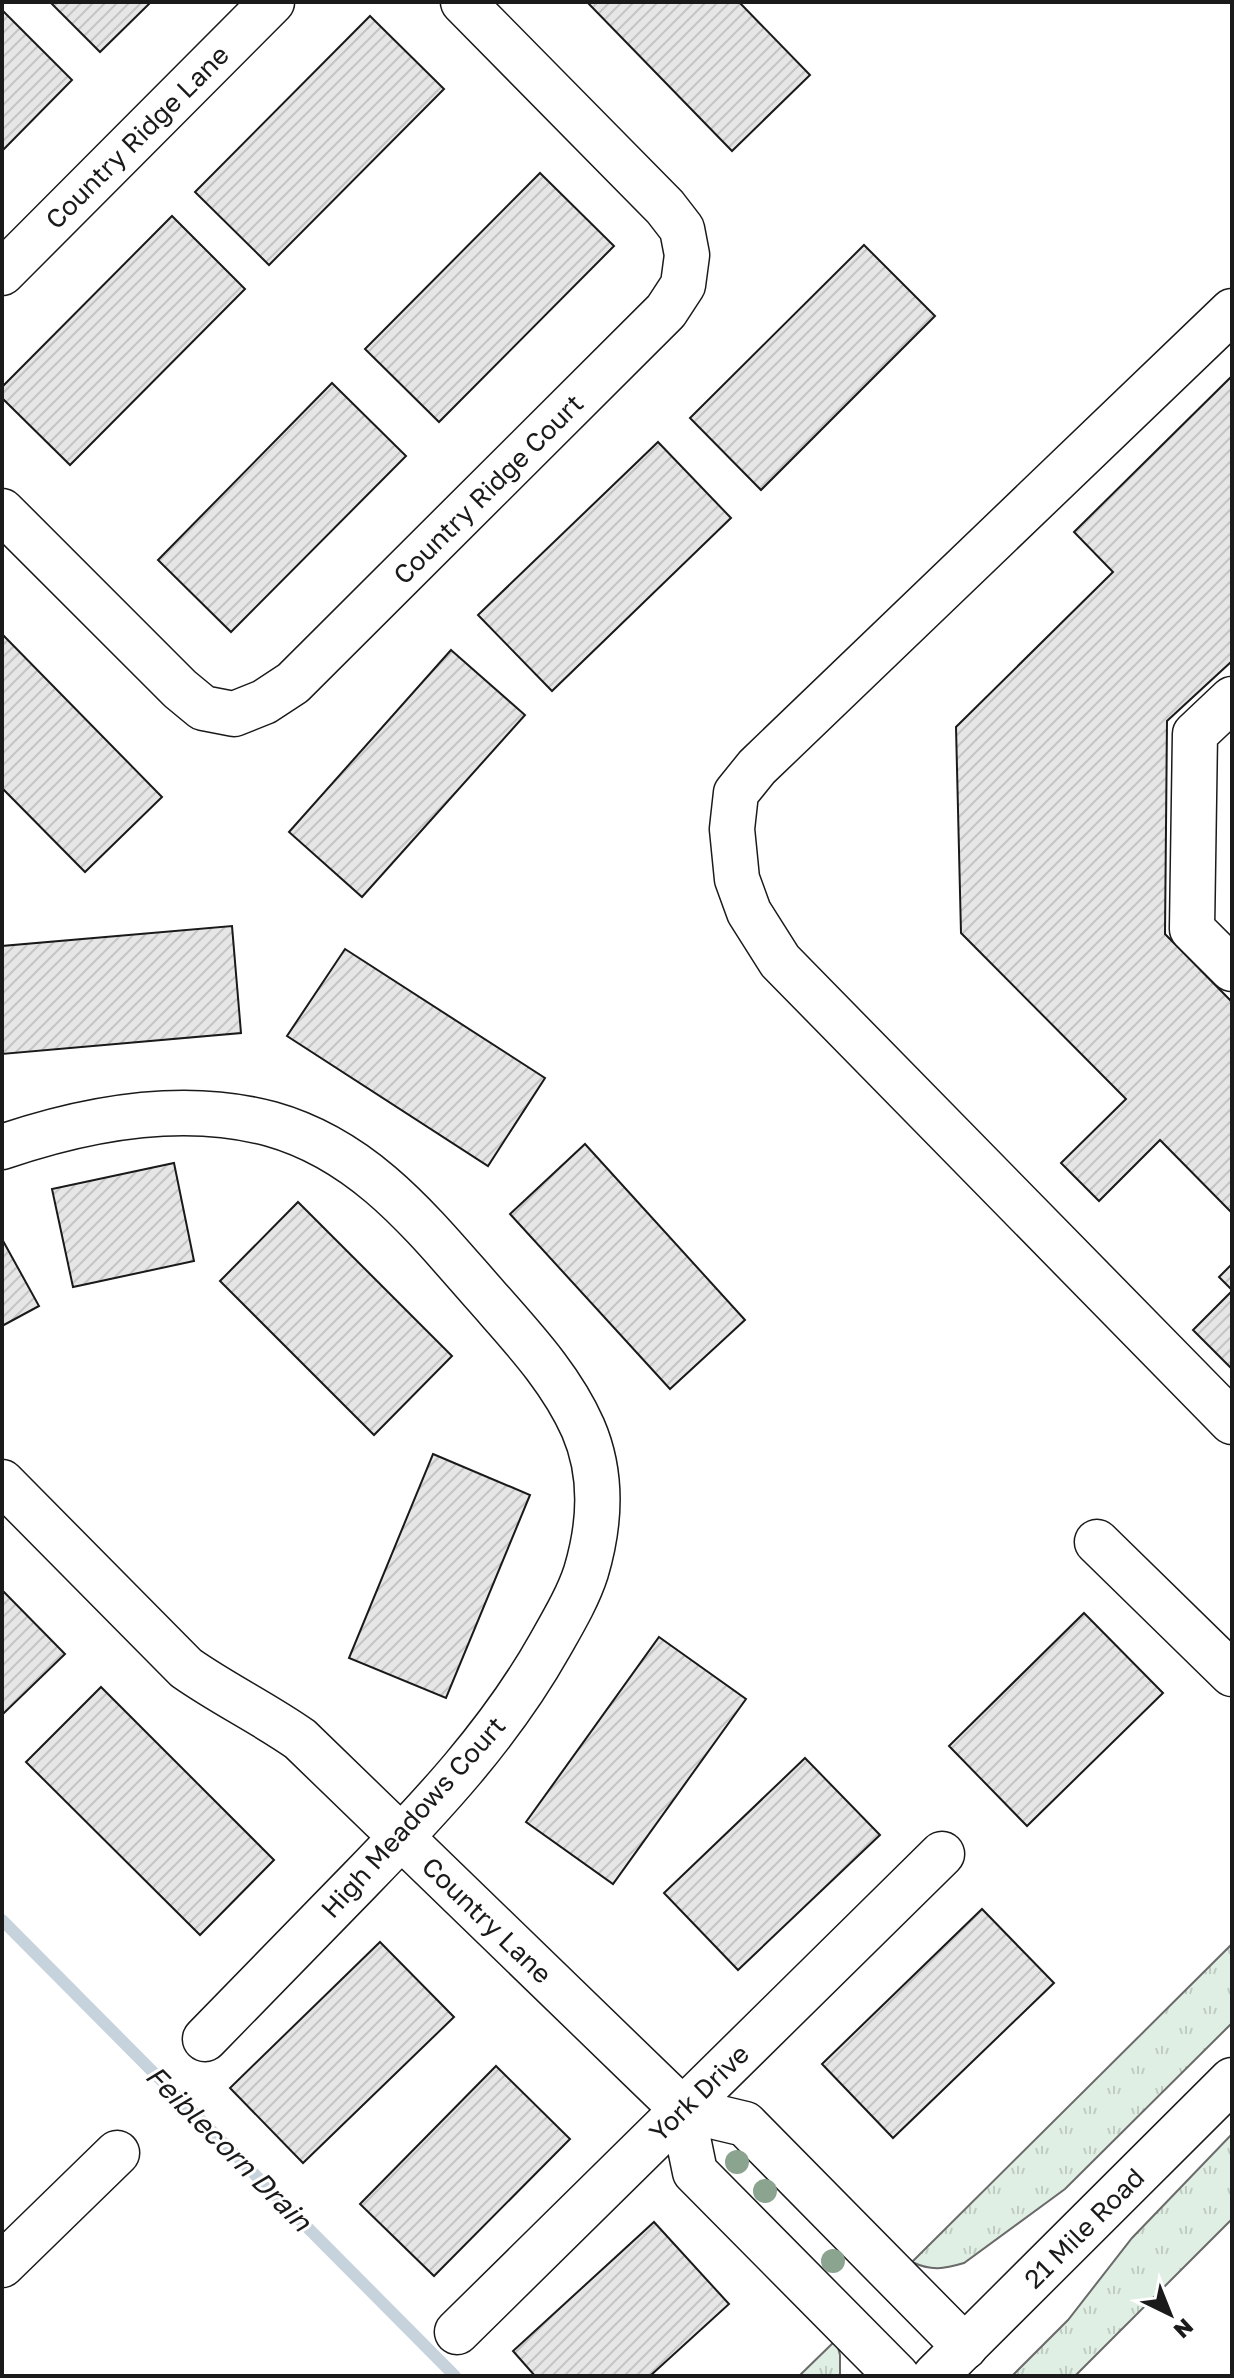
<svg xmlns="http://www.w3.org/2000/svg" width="1234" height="2378" font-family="'Golos Text',sans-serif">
  <defs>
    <pattern id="grass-tufts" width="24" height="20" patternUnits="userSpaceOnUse" patternTransform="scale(2)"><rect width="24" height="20" fill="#e0efe3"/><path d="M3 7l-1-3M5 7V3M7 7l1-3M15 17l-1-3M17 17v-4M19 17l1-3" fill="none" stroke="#c0ccc2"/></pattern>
    <pattern id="building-hatch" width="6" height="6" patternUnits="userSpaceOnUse" patternTransform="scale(2)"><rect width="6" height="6" fill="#e6e6e6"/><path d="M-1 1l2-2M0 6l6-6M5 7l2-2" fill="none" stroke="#c5c5c5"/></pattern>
  </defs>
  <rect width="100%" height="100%" fill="#fff"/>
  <!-- grass -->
  <g fill="url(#grass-tufts)" stroke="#6a6a6a" stroke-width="2">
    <path d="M 1232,1944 L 1232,2023 L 1065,2189 L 964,2263 C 944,2269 931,2271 912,2262 Z"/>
    <polygon points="1232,2134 1232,2219 1075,2376 1012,2376 1068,2320 1132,2238"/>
    <polygon points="836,2340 840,2355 840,2376 799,2376"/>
  </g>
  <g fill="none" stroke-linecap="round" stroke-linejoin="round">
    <!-- stream -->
    <polyline stroke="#c6d2dc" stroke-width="12" points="2,1920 455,2376"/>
  </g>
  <!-- building -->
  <g fill="url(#building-hatch)" stroke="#1a1a1a" stroke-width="2">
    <polygon points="50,2 151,2 100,52"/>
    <polygon points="587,2 739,2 810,75 732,151"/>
    <polygon points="2,10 72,80 2,151"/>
    <polygon points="370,16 444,89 269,265 195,192"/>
    <polygon points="540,173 614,246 439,422 365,349"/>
    <polygon points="172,216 245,289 70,465 2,398 2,387"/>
    <polygon points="864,245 935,316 761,490 690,418"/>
    <polygon points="1232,376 1232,661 1167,721 1165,934 1232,1002 1232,1213 1160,1140 1099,1201 1061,1163 1126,1099 961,933 956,727 1113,572 1074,532"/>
    <polygon points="332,383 406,456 231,632 158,560"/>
    <polygon points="658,442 731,518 552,691 478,615"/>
    <polygon points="2,634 162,797 85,872 2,788"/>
    <polygon points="451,650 525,715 362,897 289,832"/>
    <polygon points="232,926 241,1033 2,1054 2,946"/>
    <polygon points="345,949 545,1078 488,1166 287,1036"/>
    <polygon points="585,1144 745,1320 670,1389 510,1214"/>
    <polygon points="174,1163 194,1261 73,1287 52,1189"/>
    <polygon points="298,1202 452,1356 374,1435 220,1281"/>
    <polygon points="2,1239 39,1306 2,1326"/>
    <polygon points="1232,1264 1232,1290 1219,1277"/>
    <polygon points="1232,1291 1232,1369 1193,1330"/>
    <polygon points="433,1454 530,1495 446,1698 349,1658"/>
    <polygon points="2,1590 65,1654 2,1715"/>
    <polygon points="1084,1613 1163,1693 1027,1826 949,1746"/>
    <polygon points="659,1637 746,1699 613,1884 526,1822"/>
    <polygon points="101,1687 274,1860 200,1935 26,1762"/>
    <polygon points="805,1758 880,1835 738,1970 664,1893"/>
    <polygon points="982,1909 1054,1983 893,2138 822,2064"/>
    <polygon points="380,1942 454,2017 303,2163 230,2088"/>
    <polygon points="496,2066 570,2139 434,2276 360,2204"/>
    <polygon points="654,2222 729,2304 650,2376 535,2376 513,2351"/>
  </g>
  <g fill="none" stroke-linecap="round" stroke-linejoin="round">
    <!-- minor casing -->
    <g stroke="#1a1a1a" stroke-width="47">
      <g id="minor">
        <polyline points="2,273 272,2"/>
        <polyline points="1232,311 757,767 736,793 732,829 737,879 749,912 780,961 1232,1422"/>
        <polyline points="2,511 180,689 203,708 234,714 264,702 293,683 666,311 683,285 687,255 682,229 665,207 463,2"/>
        <polyline points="1232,699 1195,734 1192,929 1232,969"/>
        <path d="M 2,1147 C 87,1118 182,1100 271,1124 C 367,1151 424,1226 487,1297 C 522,1337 561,1378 583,1428 C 603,1474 600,1525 586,1572 C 578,1597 563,1622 550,1645 C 500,1734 431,1807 360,1880 C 308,1933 256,1986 205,2039"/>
        <path d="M 2,1482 L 186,1668 C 223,1694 263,1713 300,1739 L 682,2109 L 745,2124 L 965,2347"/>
        <polyline points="1097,1542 1232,1674"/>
        <polyline points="682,2109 695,2172 897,2376"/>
        <polyline points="2,2265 117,2153"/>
        <polyline points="457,2332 942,1854"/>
        <polyline points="935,2376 1232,2080"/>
      </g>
    </g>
    <!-- minor -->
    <use href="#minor" stroke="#fff" stroke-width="44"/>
  </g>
  <!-- trees -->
  <g fill="#8aa48f">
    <circle cx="737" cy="2162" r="12"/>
    <circle cx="765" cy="2191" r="12"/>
    <circle cx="833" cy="2261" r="12"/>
  </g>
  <g text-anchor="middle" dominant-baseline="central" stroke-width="6" stroke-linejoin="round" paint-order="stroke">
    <!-- street labels -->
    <g font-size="26" fill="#1a1a1a" stroke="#fff">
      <text transform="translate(137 137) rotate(-45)">Country Ridge Lane</text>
      <text transform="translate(488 489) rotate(-45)">Country Ridge Court</text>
      <text transform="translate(413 1817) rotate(-48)">High Meadows Court</text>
      <text transform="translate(487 1920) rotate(44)">Country Lane</text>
      <text transform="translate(699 2093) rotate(-44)">York Drive</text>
      <text transform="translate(1084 2228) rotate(-45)">21 Mile Road</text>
    </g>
    <!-- water labels -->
    <g font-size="28" font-style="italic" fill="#1a1a1a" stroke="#fff">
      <text transform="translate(229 2148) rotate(45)">Feiblecorn Drain</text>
    </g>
  </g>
  <!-- border -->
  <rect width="1234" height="2378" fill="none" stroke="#1a1a1a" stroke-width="8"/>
  <!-- north arrow -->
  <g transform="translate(1170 2314) rotate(137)" stroke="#ffffff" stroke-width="6" paint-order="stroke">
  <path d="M0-6L14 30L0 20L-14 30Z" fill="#1a1a1a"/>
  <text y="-12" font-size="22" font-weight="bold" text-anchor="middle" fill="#1a1a1a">N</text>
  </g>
</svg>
